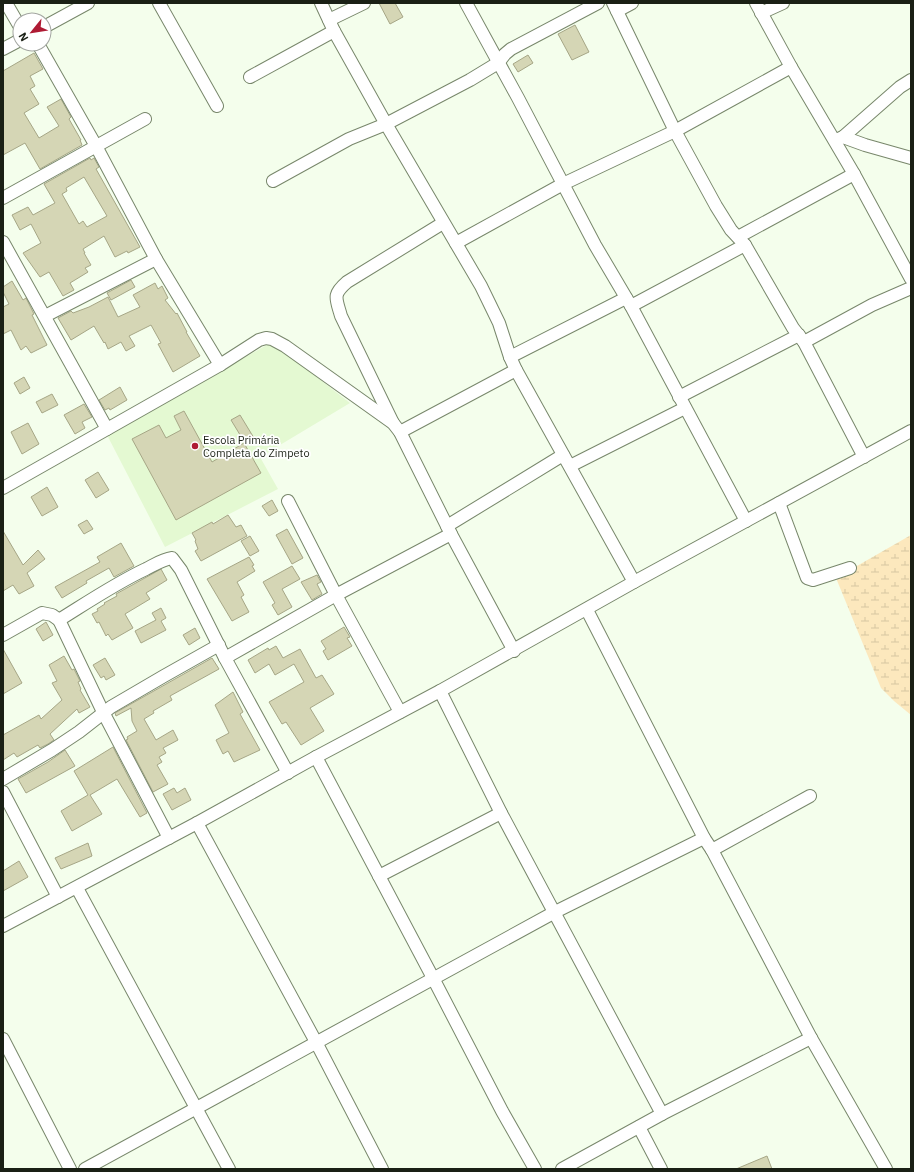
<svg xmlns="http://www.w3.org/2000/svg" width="914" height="1172" font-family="'IBM Plex Sans',sans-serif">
  <defs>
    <pattern id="wetland-marsh" width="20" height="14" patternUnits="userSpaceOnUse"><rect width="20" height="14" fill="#fce8bd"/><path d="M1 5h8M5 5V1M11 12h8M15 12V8" fill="none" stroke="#d7c7a2"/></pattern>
  </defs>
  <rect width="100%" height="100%" fill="#f4feec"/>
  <!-- built -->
  <polygon fill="#e4f9d2" points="272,342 350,403 260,457 278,489 165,547 107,435"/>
  <!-- wetland -->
  <polygon fill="url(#wetland-marsh)" points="911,535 911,715 894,701 881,688 836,578"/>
  <!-- building -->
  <g fill="#d5d6b5" stroke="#a6a686" fill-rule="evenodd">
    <polygon points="379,3 395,3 403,17 390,24"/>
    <polygon points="575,25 589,52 572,60 558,34"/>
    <polygon points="34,53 43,69 30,76 35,86 30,89 39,104 24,113 39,138 59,126 47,107 61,99 71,117 69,119 81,140 80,140 82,145 40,169 25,143 3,155 3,71"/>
    <polygon points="528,55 533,63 518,72 513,64"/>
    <path d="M 90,158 L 91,160 L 94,158 L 99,167 L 96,169 L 140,247 L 128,253 L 127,251 L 115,257 L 104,236 L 83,249 L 85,253 L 84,253 L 91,265 L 85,268 L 88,272 L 70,283 L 74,290 L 63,296 L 49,272 L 40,277 L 23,253 L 41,243 L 31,224 L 20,230 L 12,215 L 28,207 L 33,215 L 55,203 L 44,184 ZM 84,177 L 107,216 L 87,227 L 83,221 L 79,224 L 62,194 L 67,191 L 66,188 Z"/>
    <polygon points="131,280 135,287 111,300 107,293"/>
    <polygon points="12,281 23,300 26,298 34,314 32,315 47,345 31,353 26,346 21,350 11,330 3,334 3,307 9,304 3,292 3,287"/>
    <polygon points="155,283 158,289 162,286 168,298 165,300 176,314 177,313 187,332 186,332 200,356 173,372 158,344 161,343 151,325 129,336 135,346 126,351 121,342 108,349 105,342 104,343 94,326 71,340 58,318 71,311 73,313 89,307 108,297 118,317 140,307 133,295"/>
    <polygon points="24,377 30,388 20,394 14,383"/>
    <polygon points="120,387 127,400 110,410 109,408 105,410 99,400"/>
    <polygon points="52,394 58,405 42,413 36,402"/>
    <polygon points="84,404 92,417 82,422 85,428 75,434 64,415"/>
    <polygon points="184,411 212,462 244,443 261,473 176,520 132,439 159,425 166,438 181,430 174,416"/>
    <polygon points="240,415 254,438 245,443 231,420"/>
    <polygon points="28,423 39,444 22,454 11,432"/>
    <polygon points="98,472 109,490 96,498 85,480"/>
    <polygon points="47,487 58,507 42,516 31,497"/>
    <polygon points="272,500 278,511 269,516 262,506"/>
    <polygon points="228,515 236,527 241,525 247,536 201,561 195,551 198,549 195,541 196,540 192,533 212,522 213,524"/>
    <polygon points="87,520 93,529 84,534 78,525"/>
    <polygon points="287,529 303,558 292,564 276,535"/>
    <polygon points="3,531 23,565 38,550 45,559 27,573 34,586 19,594 13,585 3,591"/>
    <polygon points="250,536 259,551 250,556 241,541"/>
    <polygon points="121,543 134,566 114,577 109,568 86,581 87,583 62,598 55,587 100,562 97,557"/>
    <polygon points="249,557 254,565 252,566 255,571 237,582 244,595 241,597 249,612 232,621 207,579"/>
    <polygon points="292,566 300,579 282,589 292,607 278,615 272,605 275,603 263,582"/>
    <polygon points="161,569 167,580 146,593 150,599 125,614 133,628 112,640 108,634 106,636 99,622 97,623 92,614 98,611 97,609 105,604 104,603 117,596 116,594"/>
    <polygon points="317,575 321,582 317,584 322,594 312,600 301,582"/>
    <polygon points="161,608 166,618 161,621 166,630 141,643 135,631 156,620 152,613"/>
    <polygon points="46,622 53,635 43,641 36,629"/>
    <polygon points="344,627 350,637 347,638 352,646 328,660 323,651 326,649 321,641"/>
    <polygon points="195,628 200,638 189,645 183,635"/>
    <polygon points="276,646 283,658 300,649 316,678 322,675 334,694 310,708 324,731 301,745 286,722 282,724 269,702 304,682 294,664 275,675 269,664 255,673 248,660 268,648 269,650"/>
    <polygon points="3,649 22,683 3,694"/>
    <polygon points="64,656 72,670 74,669 80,681 78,682 81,689 80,690 90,707 79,713 77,709 50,734 54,740 48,744 40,748 38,745 17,757 14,753 3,760 3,735 39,715 41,719 62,700 52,683 57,681 49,665"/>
    <polygon points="105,658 115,675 106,680 104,676 101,678 93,665"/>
    <polygon points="212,658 219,669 170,696 172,700 153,711 154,713 144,719 156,740 173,730 178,740 163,748 166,753 159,757 162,762 157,765 168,784 153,792 126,740 128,739 127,737 137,731 132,721 131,708 116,716 115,713"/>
    <polygon points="233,692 243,712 240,714 260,750 234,762 228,751 223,754 216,740 229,733 215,705"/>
    <polygon points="113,747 147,813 140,817 117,779 90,795 102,814 72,831 61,811 88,795 74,771"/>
    <polygon points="65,750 75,766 26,793 18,779 48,762"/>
    <polygon points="174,788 177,793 185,788 191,800 172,810 163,794"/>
    <polygon points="88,843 92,856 61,869 55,858"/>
    <polygon points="19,861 28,877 3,891 3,871"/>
    <polygon points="767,1156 772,1169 736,1169"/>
  </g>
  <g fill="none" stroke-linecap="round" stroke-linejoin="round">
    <!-- minor casing -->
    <g stroke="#78876b" stroke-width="14">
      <g id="minor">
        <polyline points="6,3 20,27"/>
        <polyline points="159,3 217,106"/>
        <polyline points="321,3 334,31 386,124 481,286 499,323 510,357 516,370 634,582"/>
        <polyline points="466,3 518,98 595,245 631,306 746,521"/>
        <polyline points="613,3 675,131 716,206 731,230 745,245 793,328 804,342 864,457"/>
        <polyline points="756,3 791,67 854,174 911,279"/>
        <polyline points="617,11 632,3"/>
        <polyline points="761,13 783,3"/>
        <polyline points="329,20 364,3"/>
        <polyline points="44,27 88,3"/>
        <polyline points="38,44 96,146 156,259 220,365"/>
        <polyline points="3,49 20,40"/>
        <polyline points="250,77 334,31"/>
        <polyline points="843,137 900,87 911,80"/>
        <polyline points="836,140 843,137 865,145 911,158"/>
        <polyline points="273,181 349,139 386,124 470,80 498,63 505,54 511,49 598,3"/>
        <polyline points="3,198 145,119"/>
        <polyline points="738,237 854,174"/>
        <polyline points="3,242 107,429"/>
        <polyline points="456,243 563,184 675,131 791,67"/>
        <polyline points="631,306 745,245"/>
        <polyline points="45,316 156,259"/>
        <polyline points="804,342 872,305 911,288"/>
        <polyline points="510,357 626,298"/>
        <polyline points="679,397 799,335"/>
        <path d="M 393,423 L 341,316 C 336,298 332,295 347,282 L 443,223"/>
        <polyline points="400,432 516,370"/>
        <polyline points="570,466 685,408"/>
        <polyline points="3,488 220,365 259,340 266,338 272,339 285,346 393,423 400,432 451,534 514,651"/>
        <polyline points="288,501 336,595 400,712"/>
        <polyline points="779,503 807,578 813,580 850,568"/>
        <polyline points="447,526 563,455"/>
        <polyline points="587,610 704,838 712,850 811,1038 886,1169"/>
        <polyline points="59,620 103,712 169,838"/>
        <path d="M 3,635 L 42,613 L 52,615 L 59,620 C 88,602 116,583 146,569 C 154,565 163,559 172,558 L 181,570 L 225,658 L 288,773"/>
        <polyline points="225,658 336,595 451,534"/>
        <polyline points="440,691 501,813 662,1114"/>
        <polyline points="316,757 433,978 502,1111 535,1169"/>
        <polyline points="3,779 52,750 79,732 111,707 164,676 219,645"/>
        <polyline points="3,792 58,897"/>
        <polyline points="197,823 316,1042 382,1169"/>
        <polyline points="712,850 810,796"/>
        <polyline points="379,876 501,813"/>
        <polyline points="77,888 229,1169"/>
        <polyline points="3,926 197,823 316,757 440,691 634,582 911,431"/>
        <polyline points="3,1039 70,1169"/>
        <polyline points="639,1127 661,1169"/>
        <polyline points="85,1169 555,912 704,838"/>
        <polyline points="562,1169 662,1114 811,1038"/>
      </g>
    </g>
    <!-- minor -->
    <use href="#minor" stroke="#fff" stroke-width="12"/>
  </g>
  <!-- markers -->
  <circle fill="#af1b34" stroke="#fff" stroke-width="1.5" cx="195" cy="446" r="4"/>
  <g text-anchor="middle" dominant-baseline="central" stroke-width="3.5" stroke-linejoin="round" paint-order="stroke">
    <!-- poi labels -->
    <g font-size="11" fill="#1a2015" stroke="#fff" text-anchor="start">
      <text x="203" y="440">Escola Primária<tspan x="203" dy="13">Completa do Zimpeto</tspan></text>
    </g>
  </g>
  <!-- border -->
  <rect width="914" height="1172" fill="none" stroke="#1a2015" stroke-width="8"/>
  <!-- north arrow -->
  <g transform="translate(32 32) rotate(240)"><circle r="19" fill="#ffffff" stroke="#a3a6a1"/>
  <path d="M0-3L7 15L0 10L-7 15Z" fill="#af1b34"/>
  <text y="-6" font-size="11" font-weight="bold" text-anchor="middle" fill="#1a2015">N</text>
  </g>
</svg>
